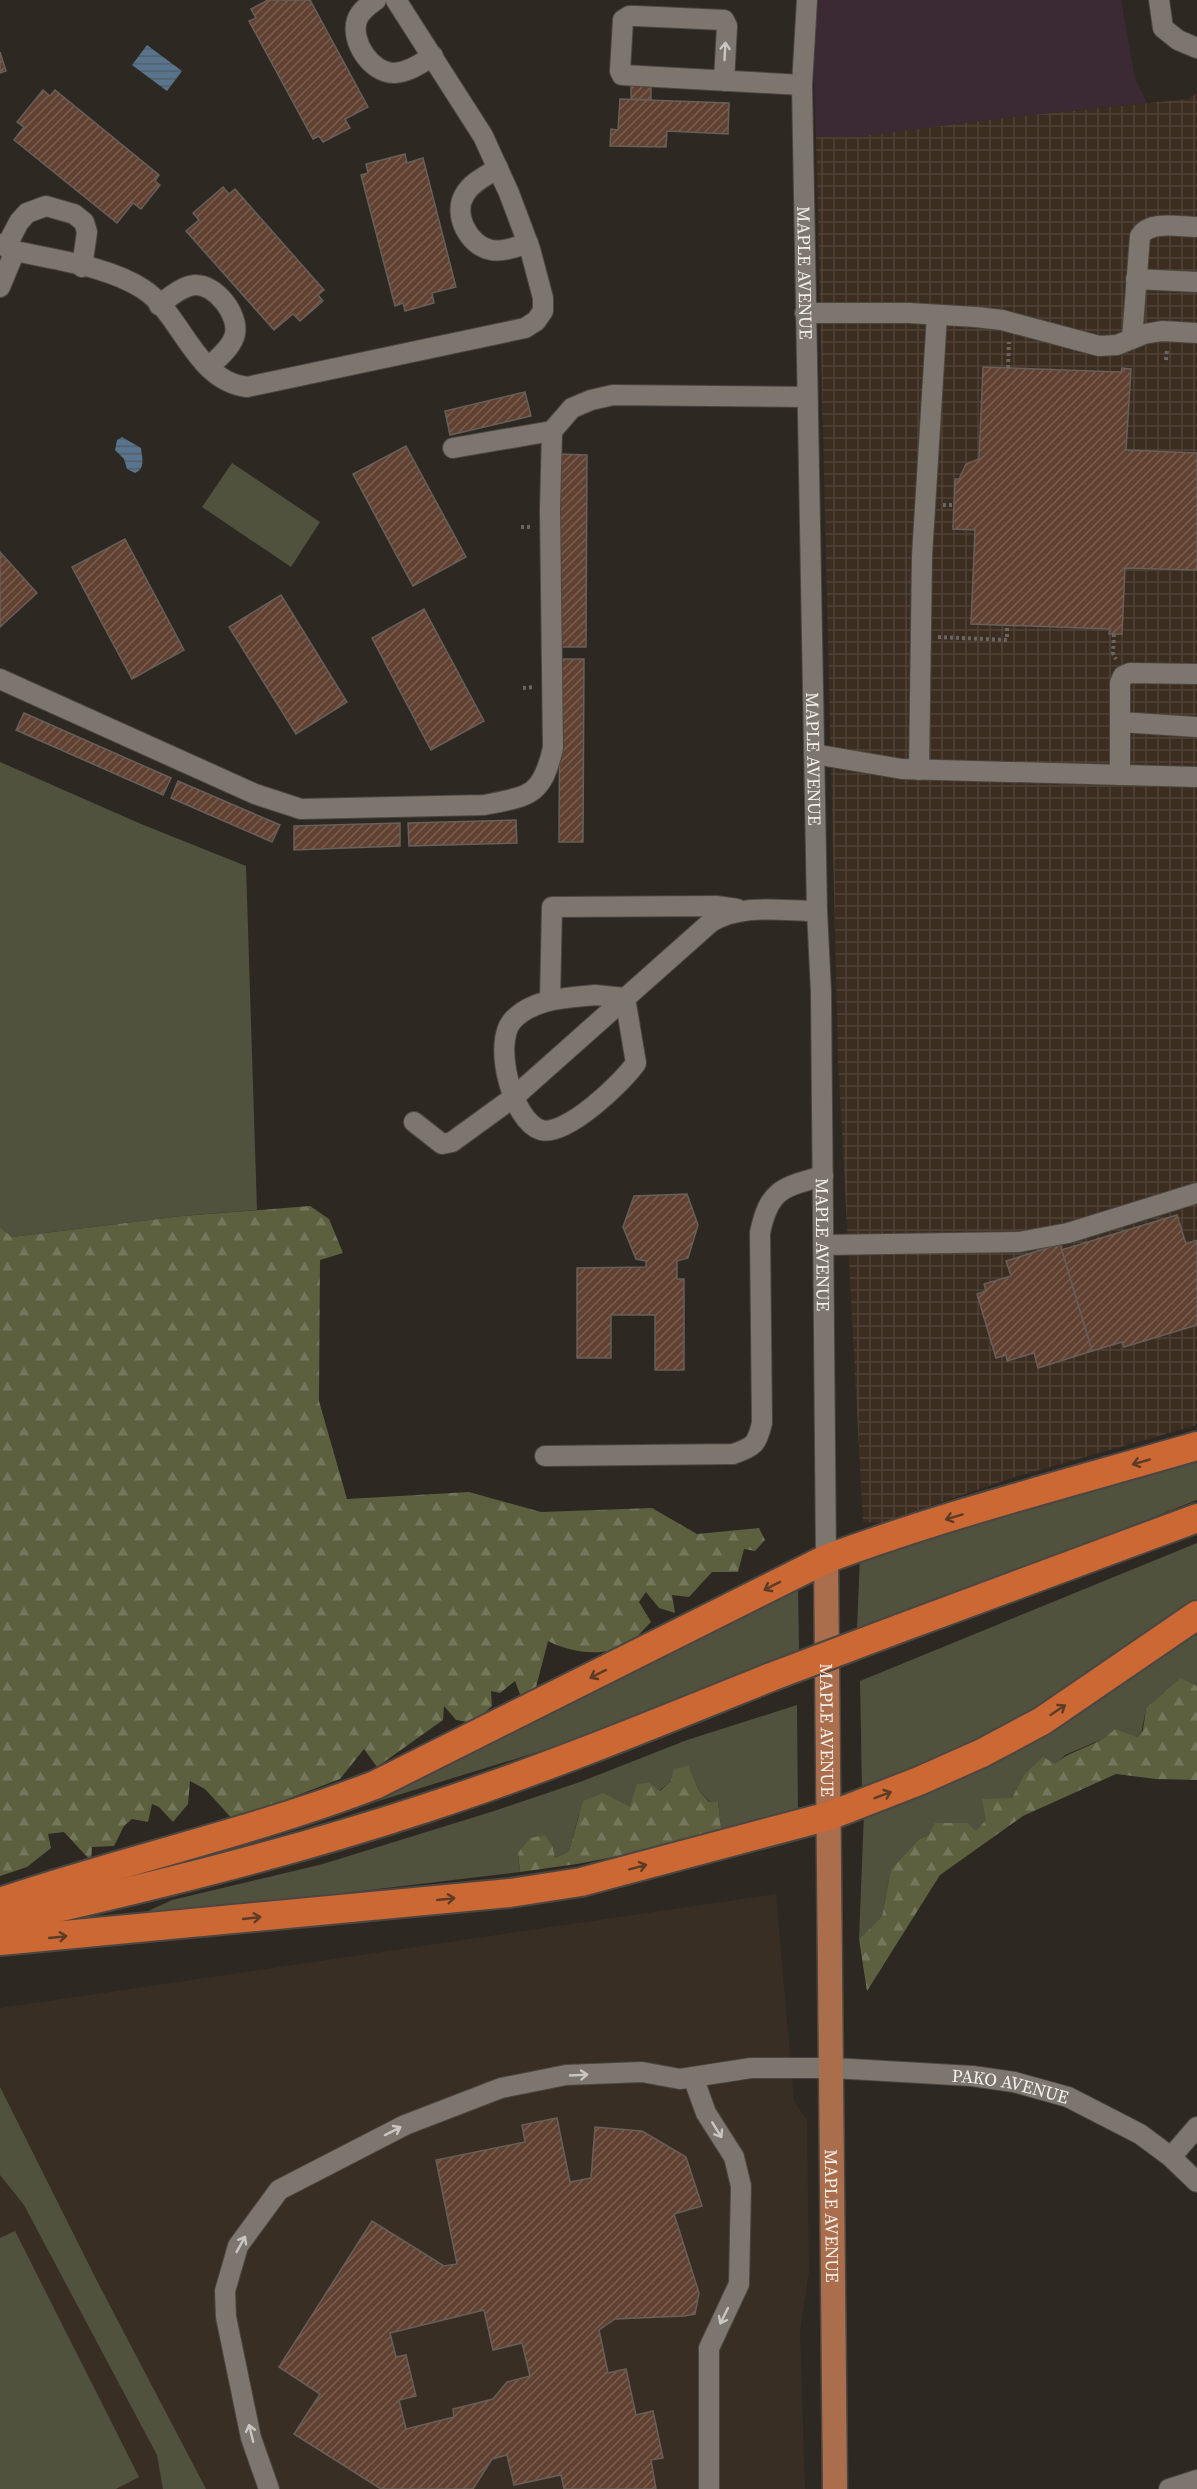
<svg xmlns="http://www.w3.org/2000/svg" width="1197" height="2489" font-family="'Source Serif 4',serif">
  <defs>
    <pattern id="industrial-grid" width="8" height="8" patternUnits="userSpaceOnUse" patternTransform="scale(1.5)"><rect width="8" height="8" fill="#3c2d21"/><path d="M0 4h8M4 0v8" fill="none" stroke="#4f4237"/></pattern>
    <pattern id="forest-firs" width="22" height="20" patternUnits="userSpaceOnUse" patternTransform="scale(1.5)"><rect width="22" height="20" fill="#5c603f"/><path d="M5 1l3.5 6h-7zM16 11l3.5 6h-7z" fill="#74775b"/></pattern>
    <pattern id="water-rules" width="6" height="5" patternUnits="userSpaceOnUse" patternTransform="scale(1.5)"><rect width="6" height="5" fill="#59758d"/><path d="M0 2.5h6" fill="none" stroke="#515e6a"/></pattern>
    <pattern id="building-hatch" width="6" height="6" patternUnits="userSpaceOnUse" patternTransform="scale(1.5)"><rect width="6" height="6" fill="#614232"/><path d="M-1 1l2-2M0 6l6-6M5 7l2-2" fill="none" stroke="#785e50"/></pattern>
  </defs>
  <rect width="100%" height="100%" fill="#2d2822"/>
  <!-- commercial -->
  <polygon fill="#3b2a34" points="819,0 1121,0 1135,78 1147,103 1004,118 854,137 816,137 813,37"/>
  <!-- industrial -->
  <polygon fill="url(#industrial-grid)" points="1197,93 1197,1425 1015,1477 880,1523 863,1522 838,1060 816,137 854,137 1004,118 1188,99"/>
  <!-- built -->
  <polygon fill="#392e24" points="776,1894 794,2101 807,2120 809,2272 800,2331 805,2489 0,2489 0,2008"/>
  <!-- green -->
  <g fill="#50523e">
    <polygon points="232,463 320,522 291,567 202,507"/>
    <polygon points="0,762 141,824 246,866 257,1210 182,1216 12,1237 0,1227"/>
    <polygon points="1197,1452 1197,1500 1002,1577 857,1629 860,1556"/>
    <path d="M 1197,1543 L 1197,1599 C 1145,1637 1093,1676 1037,1708 C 981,1740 921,1764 862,1790 L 860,1681 Z"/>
    <polygon points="798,1587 799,1651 554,1747 307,1823"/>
    <polygon points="1197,1625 1197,1686 1179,1679 1146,1708 1142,1730 1137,1737 1107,1737 1065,1755 1055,1765 1023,1776 1012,1798 976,1832 935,1824 928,1835 918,1840 891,1869 882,1916 859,1939 864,1813"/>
    <polygon points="797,1705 798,1813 722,1836 718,1801 710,1802 699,1791 689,1766 659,1791 631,1808 579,1814 569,1851 555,1858 553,1847 518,1853 520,1872 226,1907 146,1912 172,1900 323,1864 494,1811 580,1782 687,1740"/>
    <polygon points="0,2087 97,2281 206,2489 163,2489 157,2455 24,2205 0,2175"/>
    <polygon points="15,2231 139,2477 116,2489 0,2489 0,2238"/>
  </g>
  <!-- forest -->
  <g fill="url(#forest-firs)">
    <path d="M 310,1206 L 329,1219 L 343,1253 L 320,1260 L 319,1401 L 347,1499 L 469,1492 L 541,1512 L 652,1508 L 697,1534 L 759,1528 L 765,1540 L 755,1551 L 744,1549 L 738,1572 L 712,1572 L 689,1597 L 672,1595 L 675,1613 L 659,1608 L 646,1592 L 639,1602 L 651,1622 C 644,1629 635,1640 627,1645 C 603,1657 571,1653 548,1641 L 534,1695 L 521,1697 L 515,1681 L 500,1693 L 491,1691 L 492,1706 L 474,1723 L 456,1720 L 444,1706 L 443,1720 L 377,1767 L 364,1749 L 340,1779 L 285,1800 L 236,1823 L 205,1789 L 190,1781 L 188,1804 L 173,1822 L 159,1807 L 152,1804 L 148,1822 L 132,1819 L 124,1826 L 114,1846 L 92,1847 L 91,1861 L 64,1832 L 48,1834 L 51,1848 L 27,1867 L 0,1876 L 0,1227 L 12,1237 L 182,1216 Z"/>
    <path d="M 1180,1678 L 1197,1686 L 1197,1780 L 1156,1779 L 1116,1774 L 1023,1816 L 940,1875 L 867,1991 L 859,1939 L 882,1916 L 891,1869 L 918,1840 L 928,1835 L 935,1823 L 967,1823 L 976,1831 L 986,1820 L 982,1799 L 1012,1798 L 1023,1776 L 1043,1757 L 1055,1764 C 1073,1748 1098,1747 1115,1729 L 1137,1737 L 1143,1730 L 1146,1708 Z"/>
    <polygon points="689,1766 699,1791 709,1802 718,1801 722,1836 577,1864 520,1872 518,1853 530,1838 545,1835 553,1847 555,1858 569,1851 583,1801 603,1793 630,1807 637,1784 649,1783 660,1791 671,1781 674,1769"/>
  </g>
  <!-- water -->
  <g fill="url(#water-rules)">
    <polygon points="147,45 182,71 167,91 132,65"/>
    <path d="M 122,437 L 141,448 C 142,458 146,468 135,473 L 127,469 L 124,459 L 115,450 L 117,440 Z"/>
  </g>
  <!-- building -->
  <g fill="url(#building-hatch)" stroke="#675f5a" stroke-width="1.5" fill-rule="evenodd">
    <polygon points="268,0 310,0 368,107 345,119 350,128 323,142 319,136 313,139 249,21 256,18 251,9"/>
    <polygon points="0,52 6,71 0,73"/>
    <polygon points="631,83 651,83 651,100 631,99"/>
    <polygon points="43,90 50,96 55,90 159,175 155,181 160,185 141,209 133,203 117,223 14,140 24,127 17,122"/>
    <polygon points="620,99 729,103 728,134 667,131 666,147 610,146 611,129 618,130"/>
    <polygon points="405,154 407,163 423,158 456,287 432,293 434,303 405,311 403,303 395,306 361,175 368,173 366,164"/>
    <polygon points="223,187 229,194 235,189 324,290 318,295 323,301 300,321 293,314 274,330 186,231 199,220 193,213"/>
    <polygon points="983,367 1121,372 1122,368 1131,369 1126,450 1197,453 1197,570 1125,568 1122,634 1109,634 1110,629 971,624 975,530 953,529 955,479 959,479 966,464 979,459"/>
    <polygon points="525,392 531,416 450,435 445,411"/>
    <polygon points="406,446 466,557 413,586 353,474"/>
    <polygon points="559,454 587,455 586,647 558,647"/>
    <polygon points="125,539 184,650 132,679 72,567"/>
    <polygon points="0,552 37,593 0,627"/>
    <polygon points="281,595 347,702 296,734 229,627"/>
    <polygon points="424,609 484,721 431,750 372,638"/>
    <polygon points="560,659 584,659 583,842 559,842"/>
    <polygon points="24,713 171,778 163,795 16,730"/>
    <polygon points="178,781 280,825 272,842 171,798"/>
    <polygon points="516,820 517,843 409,846 408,823"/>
    <polygon points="400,823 400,846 294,850 294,826"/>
    <polygon points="687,1194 698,1225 688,1258 677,1261 677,1279 684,1279 684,1370 655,1370 655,1315 611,1315 611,1358 577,1358 577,1268 646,1267 646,1261 636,1259 623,1227 634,1196"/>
    <polygon points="1177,1215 1186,1244 1197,1240 1197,1325 1124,1347 1122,1342 1092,1351 1061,1250"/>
    <polygon points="1060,1244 1092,1351 1038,1368 1034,1353 1007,1361 1006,1355 996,1358 977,1294 986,1291 984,1284 1011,1276 1006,1261"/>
    <path d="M 557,2118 L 570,2182 L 591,2178 L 595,2127 L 642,2131 L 686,2157 L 702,2206 L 674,2214 L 699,2293 L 695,2314 L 684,2316 L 615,2319 L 599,2330 L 608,2373 L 626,2369 L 636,2415 L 653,2411 L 663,2458 L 651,2460 L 656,2489 L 564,2489 L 561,2475 L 514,2485 L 507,2455 L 492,2459 L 473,2489 L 381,2489 L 294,2434 L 320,2394 L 279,2367 L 372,2221 L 444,2266 L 457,2264 L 436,2160 L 525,2142 L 522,2125 ZM 484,2310 L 493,2350 L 522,2343 L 530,2376 L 507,2382 L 493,2399 L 453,2409 L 454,2417 L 406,2429 L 399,2400 L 416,2396 L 406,2355 L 396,2357 L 390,2333 Z"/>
  </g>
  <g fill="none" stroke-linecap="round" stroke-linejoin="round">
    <!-- minor casing -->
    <g stroke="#4b4641" stroke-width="22">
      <g id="minor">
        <path d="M 376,0 C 369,5 360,11 357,20 C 350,41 371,73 394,73 C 409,72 420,64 433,56"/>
        <path id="s1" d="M 807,0 L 802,85 L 817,911 L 821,992 L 826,1559"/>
        <polyline points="1159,0 1163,28 1178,40 1197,48"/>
        <polyline points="724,81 727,26 724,20 636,16 629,16 623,20 620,71 622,75 802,85"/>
        <path d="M 498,168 C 486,176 472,182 465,194 C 452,214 469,246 491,250 C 504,252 516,247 528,243"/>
        <path d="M 0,244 L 15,251 C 55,260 108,266 143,289 C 182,314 195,381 247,387 L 525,328 L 536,321 L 543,311 L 543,298 L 530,249 L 509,193 L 483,136 L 396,0"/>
        <polyline points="6,247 19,222 27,213 46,206 74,214 84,222 87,232 82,267"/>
        <polyline points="1136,279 1197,282"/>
        <polyline points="0,287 15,251"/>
        <path d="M 159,305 C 170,297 182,286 195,285 C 216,284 239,315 235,334 C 232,347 219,357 209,367"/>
        <polyline points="805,313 909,313 976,317 1002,320 1099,346 1117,345 1144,334 1162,331 1197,333"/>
        <path d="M 1132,339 L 1140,236 C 1150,220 1179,227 1197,227"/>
        <polyline points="453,448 552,431 572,408 591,400 613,395 807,397"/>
        <path d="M 0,679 L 255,794 L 301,809 L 484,805 C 530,796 542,796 553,748 L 550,510 L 552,431"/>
        <polyline points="1120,722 1197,727"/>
        <polyline points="814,754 902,769 1197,777"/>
        <polyline points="919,770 922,556 937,315"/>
        <polyline points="1120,775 1120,683 1123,676 1130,673 1197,674"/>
        <path d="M 595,995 L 625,998 L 636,1063 C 623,1082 566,1137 541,1130 C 512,1121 492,1042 513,1020 C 534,998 567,998 595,995 Z"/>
        <polyline points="550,1000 552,907 716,906 737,909"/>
        <path d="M 414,1122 L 442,1144 L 452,1142 L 514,1097 L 711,922 C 743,903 782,911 817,911"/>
        <polyline points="824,1245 1019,1242 1068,1233 1197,1193"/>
        <path d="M 545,1456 L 733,1454 C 754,1447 757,1444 762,1423 L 760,1233 C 769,1189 783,1187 823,1176"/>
        <polyline points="693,2077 706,2113 734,2157 741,2186 739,2284 709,2348 709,2489"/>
        <polyline points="1171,2157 1197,2127"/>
        <path id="s2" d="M 269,2489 L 251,2438 L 226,2317 L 225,2291 L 238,2246 L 279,2190 L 405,2125 L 501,2088 L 566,2075 L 642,2072 L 680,2079 L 751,2068 L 833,2068 L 972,2076 L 1014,2082 L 1068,2097 L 1140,2134 L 1171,2157 L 1197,2182"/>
        <polyline points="1169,2489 1197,2480"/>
      </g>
    </g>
    <!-- major casing -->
    <g stroke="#4b4641" stroke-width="27">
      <g id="major">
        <path id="s3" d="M 826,1559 L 835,2489"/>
      </g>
    </g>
    <!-- highway casing -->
    <g stroke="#4b4641" stroke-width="32">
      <g id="highway">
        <polyline points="898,1629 1197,1518"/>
        <path d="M 0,1902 C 124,1860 253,1832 375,1785 L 826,1559 C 947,1514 1073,1482 1197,1446"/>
        <path d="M 0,1921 C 143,1889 287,1854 426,1808 C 543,1770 657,1723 771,1677"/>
        <polyline points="0,1941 510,1893 581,1882 829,1816 919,1781 982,1753 1042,1721 1197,1615"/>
      </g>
    </g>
    <!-- path -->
    <g stroke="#6a6560" stroke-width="4" stroke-dasharray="3 3" stroke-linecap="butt">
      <polyline points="1166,360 1167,349"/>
      <polyline points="1008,368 1009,342"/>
      <polyline points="943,505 954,505"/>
      <polyline points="521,527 532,527"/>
      <polyline points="1114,634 1113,653 1116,659"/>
      <polyline points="938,637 1007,640 1007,625"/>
      <polyline points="523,688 535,687"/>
    </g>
    <!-- minor -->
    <use href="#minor" stroke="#7c766f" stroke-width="20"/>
    <!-- major -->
    <use href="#major" stroke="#ab6e4c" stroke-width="24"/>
    <!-- highway -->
    <use href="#highway" stroke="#cb6834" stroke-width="28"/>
    <!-- highway-bridge casing -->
    <g stroke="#4b4641" stroke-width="32" stroke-linecap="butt">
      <polyline id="highway-bridge" points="771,1677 898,1629"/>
    </g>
    <!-- highway-bridge -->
    <use href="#highway-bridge" stroke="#cb6834" stroke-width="28"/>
  </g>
  <!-- one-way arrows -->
  <defs><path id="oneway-shaft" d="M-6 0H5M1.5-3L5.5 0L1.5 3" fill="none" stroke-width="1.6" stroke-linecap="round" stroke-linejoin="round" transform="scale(1.5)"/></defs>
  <g stroke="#cac6c1">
    <use href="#oneway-shaft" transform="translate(725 51) rotate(-87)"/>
    <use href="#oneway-shaft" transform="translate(579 2075) rotate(-3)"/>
    <use href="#oneway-shaft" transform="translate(717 2130) rotate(58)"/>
    <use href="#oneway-shaft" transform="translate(393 2131) rotate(-27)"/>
    <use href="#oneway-shaft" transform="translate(241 2244) rotate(-61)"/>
    <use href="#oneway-shaft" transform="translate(724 2316) rotate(116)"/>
    <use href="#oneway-shaft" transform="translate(251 2433) rotate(-104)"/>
  </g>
  <g stroke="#5c3b27">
    <use href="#oneway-shaft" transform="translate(1141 1462) rotate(164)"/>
    <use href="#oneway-shaft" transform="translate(954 1517) rotate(163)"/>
    <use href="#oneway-shaft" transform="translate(772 1586) rotate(153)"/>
    <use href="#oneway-shaft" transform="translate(598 1674) rotate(153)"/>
    <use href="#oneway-shaft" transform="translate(1058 1710) rotate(-34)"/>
    <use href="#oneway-shaft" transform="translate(883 1795) rotate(-21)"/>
    <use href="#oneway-shaft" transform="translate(638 1867) rotate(-15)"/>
    <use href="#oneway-shaft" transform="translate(446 1899) rotate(-6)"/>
    <use href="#oneway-shaft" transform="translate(252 1918) rotate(-6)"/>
    <use href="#oneway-shaft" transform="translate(58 1937) rotate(-6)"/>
  </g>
  <g text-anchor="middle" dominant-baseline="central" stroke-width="6" stroke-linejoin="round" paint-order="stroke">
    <!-- street labels -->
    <g font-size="18" fill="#f4f1ed" stroke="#2d2822">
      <text stroke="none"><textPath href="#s1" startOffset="273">MAPLE AVENUE</textPath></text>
      <text stroke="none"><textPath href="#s1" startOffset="759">MAPLE AVENUE</textPath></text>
      <text stroke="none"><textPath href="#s1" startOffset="1245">MAPLE AVENUE</textPath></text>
      <text stroke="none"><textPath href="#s3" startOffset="171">MAPLE AVENUE</textPath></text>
      <text stroke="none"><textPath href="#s2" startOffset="1078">PAKO AVENUE</textPath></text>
      <text stroke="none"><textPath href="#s3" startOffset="657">MAPLE AVENUE</textPath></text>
    </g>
  </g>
</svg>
